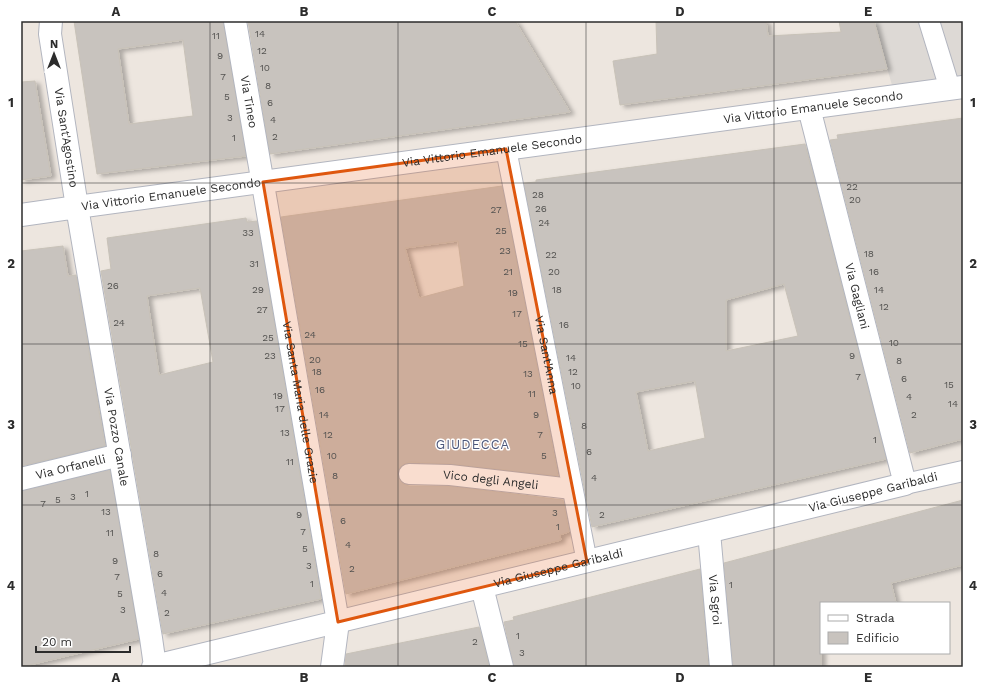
<svg xmlns="http://www.w3.org/2000/svg" width="984" height="688" font-family="'Work Sans',sans-serif">
  <defs>
    <filter id="shadow"><feDropShadow dx="4.5" dy="2.5" stdDeviation="2" flood-color="#0004"/></filter>
  </defs>
  <rect width="100%" height="100%" fill="#ede6df"/>
  <!-- plaza -->
  <polygon fill="#ddd9d5" points="874,21 963,21 963,87 895,96"/>
  <!-- building -->
  <g fill="#c8c3be" stroke="#c8c2b8" fill-rule="evenodd" filter="url(#shadow)">
    <path d="M 74,21 L 223,21 L 246,156 L 97,174 ZM 183,40 L 193,116 L 129,124 L 118,49 Z"/>
    <polygon points="248,21 515,21 570,112 270,154"/>
    <polygon points="656,21 766,21 768,36 841,32 839,21 874,21 887,69 620,105 613,61 657,54"/>
    <polygon points="35,81 51,176 21,180 21,82"/>
    <polygon points="963,118 963,439 910,453 830,140 838,139 837,135"/>
    <path d="M 805,144 L 886,459 L 592,527 L 524,183 L 536,182 L 536,180 ZM 784,284 L 798,336 L 726,351 L 726,300 ZM 695,381 L 705,438 L 648,451 L 636,392 Z"/>
    <path d="M 502,186 L 558,476 L 451,464 L 409,462 L 404,464 L 399,468 L 398,474 L 403,484 L 409,486 L 449,486 L 563,500 L 569,532 L 560,535 L 561,540 L 346,594 L 281,217 ZM 458,241 L 464,286 L 419,298 L 405,248 Z"/>
    <path d="M 246,218 L 247,222 L 257,221 L 321,599 L 163,634 L 101,271 L 111,269 L 107,238 ZM 200,288 L 213,362 L 159,375 L 147,296 Z"/>
    <polygon points="63,246 68,276 76,275 105,446 21,466 21,251"/>
    <polygon points="110,470 139,639 21,667 21,491"/>
    <polygon points="963,500 963,565 891,583 896,603 821,603 821,667 733,667 724,563"/>
    <polygon points="700,569 708,667 514,667 504,622 514,620 513,617"/>
    <polygon points="479,627 489,667 345,667 346,654"/>
  </g>
  <g fill="none" stroke-linecap="round" stroke-linejoin="round">
    <!-- pedestrian casing -->
    <g stroke="#b2b5bf" stroke-width="22">
      <g id="pedestrian">
        <polyline points="929,21 950,89"/>
        <path id="s1" d="M 506,149 L 587,562"/>
        <path id="s2" d="M 409,474 L 450,475 L 572,489"/>
        <polyline points="905,484 963,471"/>
      </g>
    </g>
    <!-- minor casing -->
    <g stroke="#b2b5bf" stroke-width="24">
      <g id="minor">
        <path id="s3" d="M 51,21 L 50,34 L 77,207 L 963,87"/>
        <path id="s4" d="M 235,21 L 338,622 L 332,667"/>
        <path id="s5" d="M 21,479 L 120,455"/>
        <path id="s6" d="M 709,532 L 721,667"/>
        <polyline points="482,587 502,667"/>
        <path id="s7" d="M 155,666 L 905,484 L 809,108"/>
      </g>
    </g>
    <!-- secondary casing -->
    <g stroke="#b2b5bf" stroke-width="24">
      <g id="secondary">
        <path id="s8" d="M 21,215 L 77,207 L 151,638 L 155,666 L 153,667"/>
      </g>
    </g>
    <!-- pedestrian -->
    <use href="#pedestrian" stroke="#fff" stroke-width="20"/>
    <!-- minor -->
    <use href="#minor" stroke="#fff" stroke-width="22"/>
    <!-- secondary -->
    <use href="#secondary" stroke="#fff" stroke-width="22"/>
  </g>
  <!-- marked area -->
  <path fill="#df570e" fill-opacity="0.2" stroke="#df570e" stroke-width="3" stroke-linejoin="round" d="M 506,149 L 587,562 L 338,622 L 263,182 Z"/>
  <!-- grid -->
  <path fill="none" stroke="#2c2c2c" stroke-width="1" stroke-opacity="0.55" d="M 210,21 L 210,667M 398,21 L 398,667M 586,21 L 586,667M 774,21 L 774,667M 21,183 L 963,183M 21,344 L 963,344M 21,505 L 963,505"/>
  <g text-anchor="middle" dominant-baseline="central" stroke-width="3" stroke-linejoin="round" paint-order="stroke">
    <!-- number labels -->
    <g font-size="10" fill="#535250">
      <text x="260" y="33">14</text>
      <text x="216" y="35">11</text>
      <text x="262" y="50">12</text>
      <text x="220" y="55">9</text>
      <text x="265" y="67">10</text>
      <text x="223" y="76">7</text>
      <text x="268" y="85">8</text>
      <text x="227" y="96">5</text>
      <text x="270" y="102">6</text>
      <text x="230" y="117">3</text>
      <text x="273" y="119">4</text>
      <text x="275" y="136">2</text>
      <text x="234" y="137">1</text>
      <text x="852" y="186">22</text>
      <text x="538" y="194">28</text>
      <text x="855" y="199">20</text>
      <text x="541" y="208">26</text>
      <text x="496" y="209">27</text>
      <text x="544" y="222">24</text>
      <text x="501" y="230">25</text>
      <text x="248" y="232">33</text>
      <text x="505" y="250">23</text>
      <text x="869" y="253">18</text>
      <text x="551" y="254">22</text>
      <text x="254" y="263">31</text>
      <text x="508" y="271">21</text>
      <text x="554" y="271">20</text>
      <text x="874" y="271">16</text>
      <text x="113" y="285">26</text>
      <text x="258" y="289">29</text>
      <text x="557" y="289">18</text>
      <text x="879" y="289">14</text>
      <text x="513" y="292">19</text>
      <text x="884" y="306">12</text>
      <text x="262" y="309">27</text>
      <text x="517" y="313">17</text>
      <text x="119" y="322">24</text>
      <text x="564" y="324">16</text>
      <text x="310" y="334">24</text>
      <text x="268" y="337">25</text>
      <text x="894" y="342">10</text>
      <text x="523" y="343">15</text>
      <text x="270" y="355">23</text>
      <text x="852" y="355">9</text>
      <text x="571" y="357">14</text>
      <text x="315" y="359">20</text>
      <text x="899" y="360">8</text>
      <text x="317" y="371">18</text>
      <text x="573" y="371">12</text>
      <text x="528" y="373">13</text>
      <text x="858" y="376">7</text>
      <text x="904" y="378">6</text>
      <text x="949" y="384">15</text>
      <text x="576" y="385">10</text>
      <text x="320" y="389">16</text>
      <text x="532" y="393">11</text>
      <text x="278" y="395">19</text>
      <text x="909" y="396">4</text>
      <text x="953" y="403">14</text>
      <text x="280" y="408">17</text>
      <text x="324" y="414">14</text>
      <text x="536" y="414">9</text>
      <text x="914" y="414">2</text>
      <text x="584" y="425">8</text>
      <text x="285" y="432">13</text>
      <text x="328" y="434">12</text>
      <text x="540" y="434">7</text>
      <text x="875" y="439">1</text>
      <text x="589" y="451">6</text>
      <text x="332" y="455">10</text>
      <text x="544" y="455">5</text>
      <text x="290" y="461">11</text>
      <text x="335" y="475">8</text>
      <text x="594" y="477">4</text>
      <text x="87" y="493">1</text>
      <text x="73" y="496">3</text>
      <text x="58" y="499">5</text>
      <text x="43" y="503">7</text>
      <text x="106" y="511">13</text>
      <text x="555" y="512">3</text>
      <text x="299" y="514">9</text>
      <text x="602" y="514">2</text>
      <text x="343" y="520">6</text>
      <text x="558" y="526">1</text>
      <text x="303" y="531">7</text>
      <text x="110" y="532">11</text>
      <text x="348" y="544">4</text>
      <text x="305" y="548">5</text>
      <text x="156" y="553">8</text>
      <text x="115" y="560">9</text>
      <text x="309" y="565">3</text>
      <text x="352" y="568">2</text>
      <text x="160" y="573">6</text>
      <text x="117" y="576">7</text>
      <text x="312" y="583">1</text>
      <text x="731" y="584">1</text>
      <text x="164" y="592">4</text>
      <text x="120" y="593">5</text>
      <text x="123" y="609">3</text>
      <text x="167" y="612">2</text>
      <text x="518" y="635">1</text>
      <text x="475" y="641">2</text>
      <text x="522" y="652">3</text>
    </g>
    <!-- street labels -->
    <g font-size="12" fill="#2c2c2c" stroke="#fff">
      <text stroke="none"><textPath href="#s4" startOffset="82">Via Tineo</textPath></text>
      <text stroke="none"><textPath href="#s3" startOffset="931">Via Vittorio Emanuele Secondo</textPath></text>
      <text stroke="none"><textPath href="#s3" startOffset="118">Via Sant'Agostino</textPath></text>
      <text stroke="none"><textPath href="#s3" startOffset="607">Via Vittorio Emanuele Secondo</textPath></text>
      <text stroke="none"><textPath href="#s3" startOffset="283">Via Vittorio Emanuele Secondo</textPath></text>
      <text transform="translate(857 296) rotate(76)">Via Gagliani</text>
      <text stroke="none"><textPath href="#s1" startOffset="210">Via Sant'Anna</textPath></text>
      <text stroke="none"><textPath href="#s4" startOffset="387">Via Santa Maria delle Grazie</textPath></text>
      <text stroke="none"><textPath href="#s8" startOffset="290">Via Pozzo Canale</textPath></text>
      <text stroke="none"><textPath href="#s5" startOffset="51">Via Orfanelli</textPath></text>
      <text stroke="none"><textPath href="#s2" startOffset="82">Vico degli Angeli</textPath></text>
      <text transform="translate(873 492) rotate(-14)">Via Giuseppe Garibaldi</text>
      <text stroke="none"><textPath href="#s7" startOffset="415">Via Giuseppe Garibaldi</textPath></text>
      <text stroke="none"><textPath href="#s6" startOffset="68">Via Sgroi</textPath></text>
    </g>
    <!-- neighbourhood labels -->
    <g font-size="13" letter-spacing="1" fill="#4d577b" stroke="#fff">
      <text x="473" y="444">GIUDECCA</text>
    </g>
  </g>
  <!-- border -->
  <rect width="984" height="688" fill="none" stroke="#ffffff" stroke-width="44"/>
  <!-- legend -->
  <rect x="820" y="602" width="130" height="52" fill="#ffffff" stroke="#ababab"/>
  <rect x="828" y="615" width="20" height="6" fill="#ffffff" stroke="#ababab"/>
  <text x="856" y="622" font-size="12" fill="#2c2c2c">Strada</text>
  <rect x="828" y="632" width="20" height="12" fill="#c8c3be" stroke="#ababab"/>
  <text x="856" y="642" font-size="12" fill="#2c2c2c">Edificio</text>
  <!-- north arrow -->
  <g transform="translate(54 54)" stroke="#ffffff" stroke-width="3" paint-order="stroke">
  <path d="M0-3L7 15L0 10L-7 15Z" fill="#2c2c2c"/>
  <text y="-6" font-size="11" font-weight="bold" text-anchor="middle" fill="#2c2c2c">N</text>
  </g>
  <!-- scale -->
  <path d="M36 646v6h94v-6" fill="none" stroke="#2c2c2c" stroke-width="2"/>
  <text x="42" y="646" font-size="12" fill="#2c2c2c" stroke="#ffffff" stroke-width="3" paint-order="stroke">20 m</text>
  <rect x="22" y="22" width="940" height="644" fill="none" stroke="#2c2c2c" stroke-width="1.5"/>
  <g font-size="13" text-anchor="middle" font-weight="bold" fill="#2c2c2c">
    <text x="116" y="16">A</text>
    <text x="304" y="16">B</text>
    <text x="492" y="16">C</text>
    <text x="680" y="16">D</text>
    <text x="868" y="16">E</text>
    <text x="11" y="107">1</text>
    <text x="973" y="107">1</text>
    <text x="11" y="268">2</text>
    <text x="973" y="268">2</text>
    <text x="11" y="429">3</text>
    <text x="973" y="429">3</text>
    <text x="11" y="590">4</text>
    <text x="973" y="590">4</text>
    <text x="116" y="682">A</text>
    <text x="304" y="682">B</text>
    <text x="492" y="682">C</text>
    <text x="680" y="682">D</text>
    <text x="868" y="682">E</text>
  </g>
</svg>
